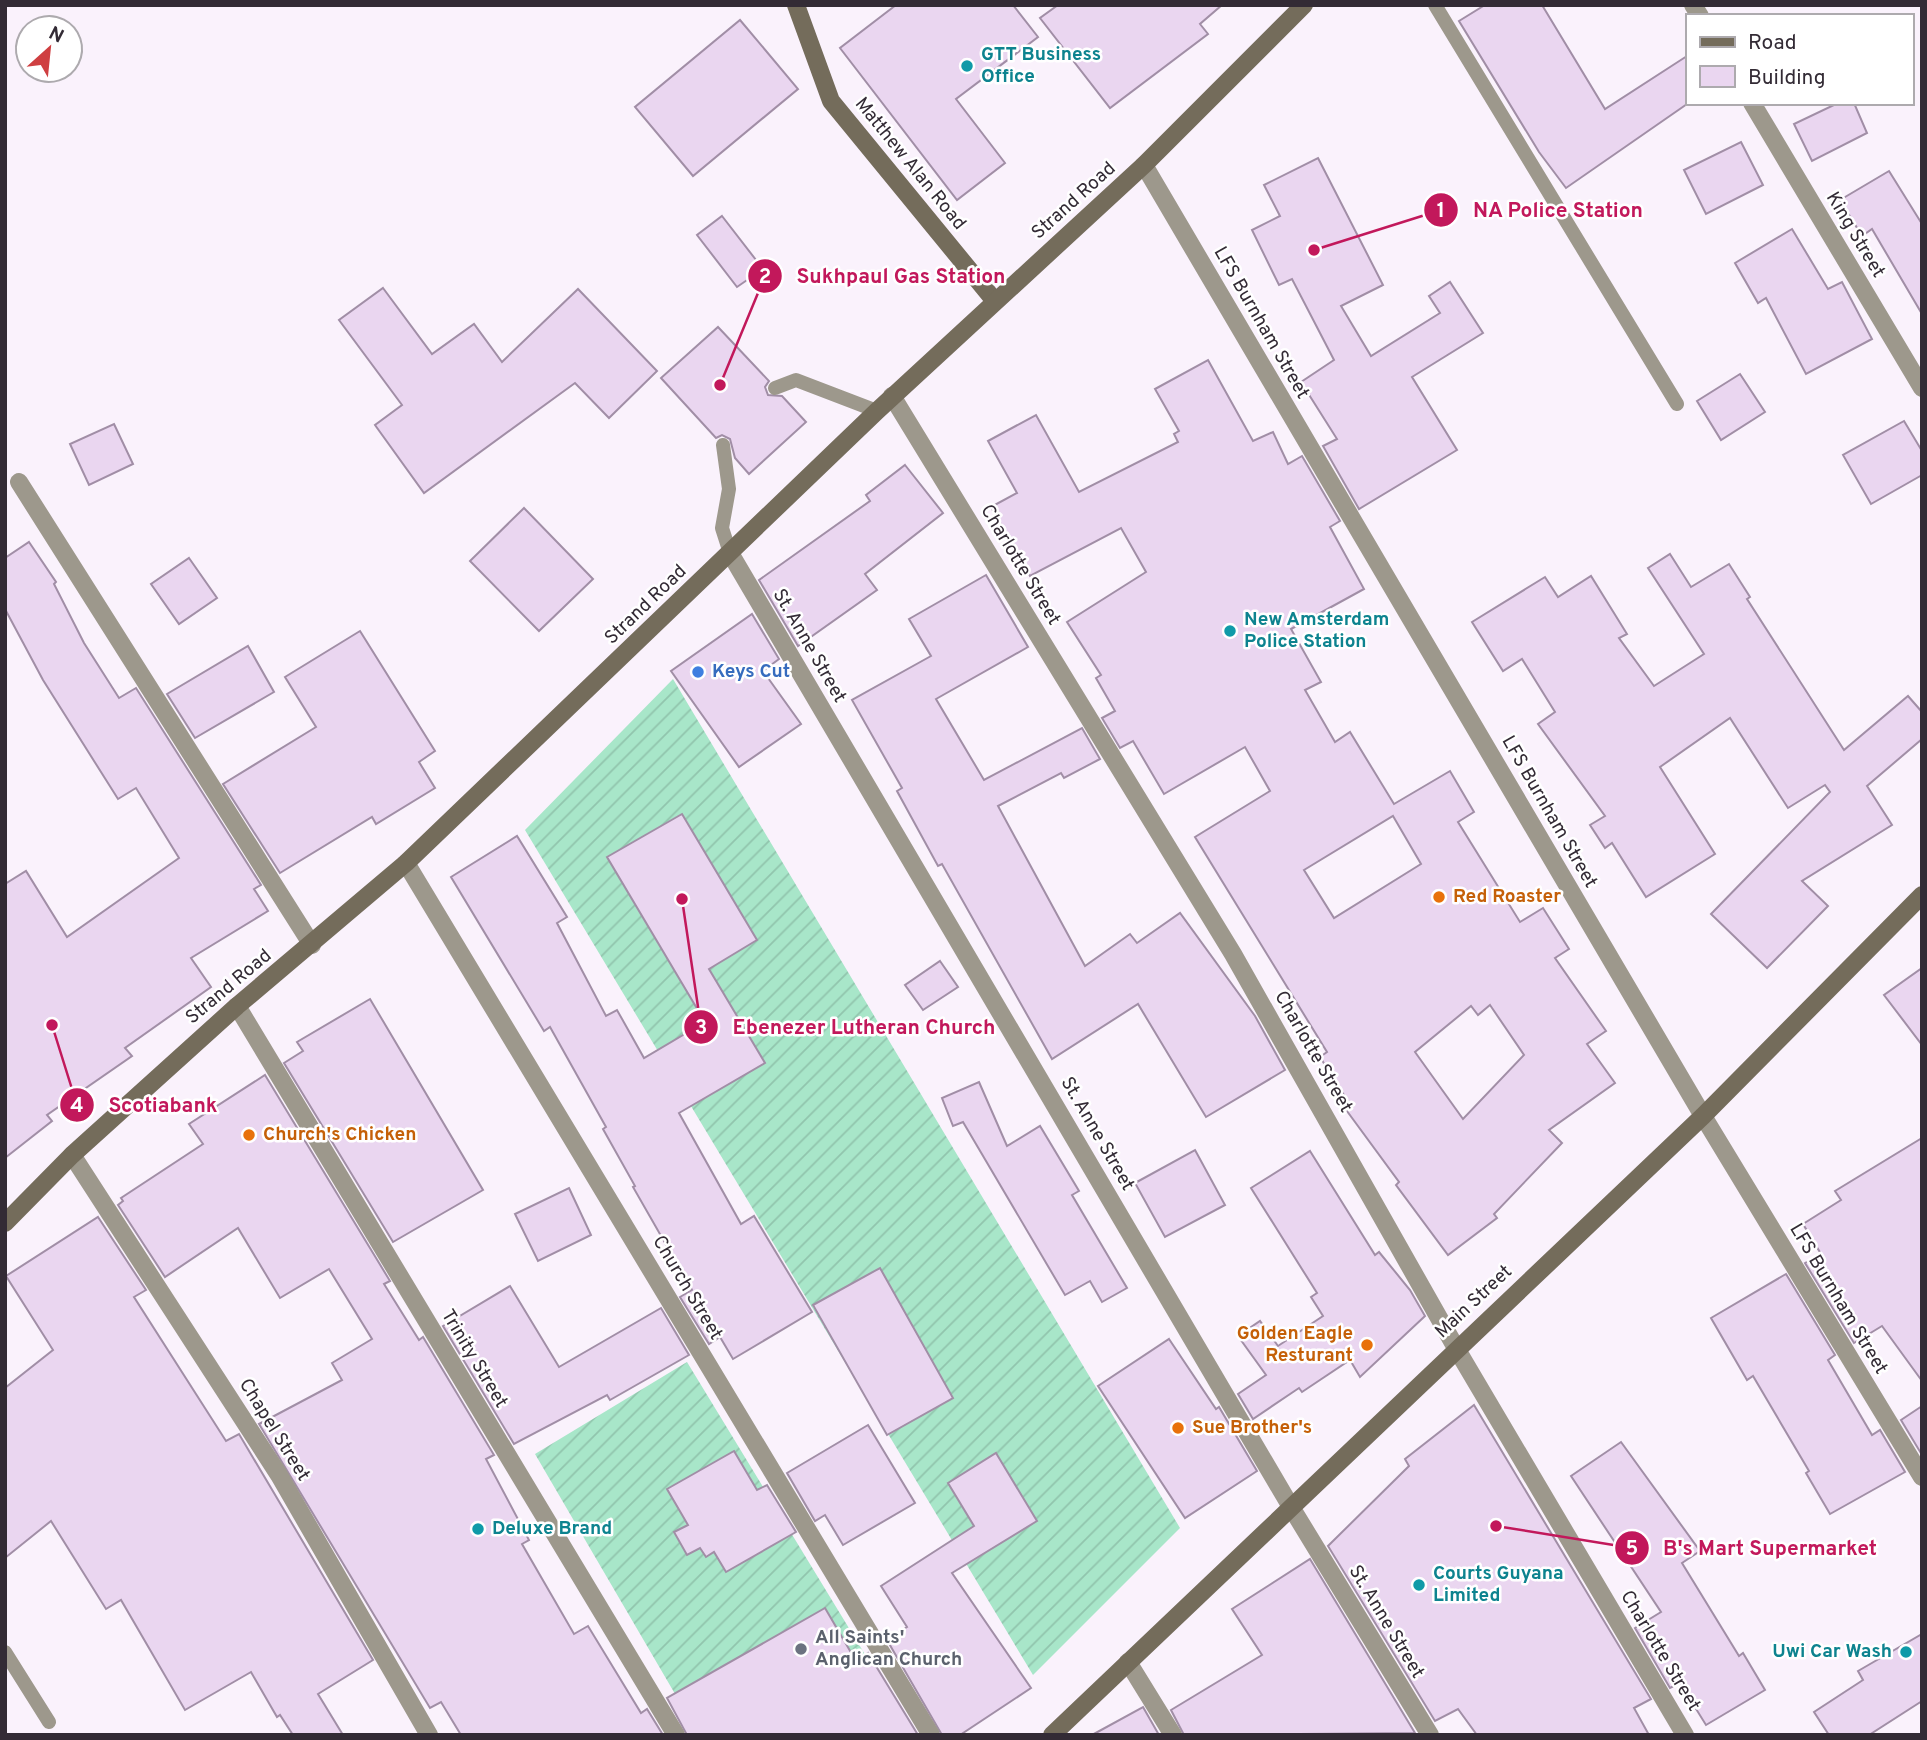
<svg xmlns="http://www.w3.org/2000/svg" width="1927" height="1740" font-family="Overpass,sans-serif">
  <defs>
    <pattern id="garden-furrows" width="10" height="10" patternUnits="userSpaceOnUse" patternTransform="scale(1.75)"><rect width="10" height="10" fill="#a8e6c9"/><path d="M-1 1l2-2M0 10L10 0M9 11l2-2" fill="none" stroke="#91c5ad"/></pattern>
  </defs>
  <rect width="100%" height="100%" fill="#faf2fc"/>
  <!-- garden -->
  <g fill="url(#garden-furrows)" fill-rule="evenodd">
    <path d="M 673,679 L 1180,1528 L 1033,1675 L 525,830 ZM 681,814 L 757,940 L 683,984 L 607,857 Z"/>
    <polygon points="687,1362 914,1735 898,1735 825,1608 681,1690 699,1735 535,1454"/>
  </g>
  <!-- building -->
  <g fill="#ead6f0" stroke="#a18ea6" stroke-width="2" fill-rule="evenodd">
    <polygon points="896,5 1013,5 1038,37 956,99 1005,163 957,200 840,48"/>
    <polygon points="1058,5 1222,5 1200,24 1208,34 1110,108 1040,18"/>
    <polygon points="1485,5 1542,5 1605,109 1687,56 1687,104 1566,188 1539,152 1459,21"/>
    <polygon points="740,20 798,89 693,176 635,107"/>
    <polygon points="1838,103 1854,103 1867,133 1812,161 1794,124"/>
    <polygon points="1741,142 1763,185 1706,214 1684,170"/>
    <polygon points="1318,158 1383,285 1341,306 1371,356 1440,313 1429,296 1450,282 1483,333 1412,377 1457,450 1359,509 1323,446 1337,439 1301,382 1334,360 1292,279 1279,285 1252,230 1280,216 1264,185"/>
    <polygon points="1889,171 1922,224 1922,314 1872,229 1862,236 1840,200"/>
    <polygon points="722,216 763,269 737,287 697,235"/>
    <polygon points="1792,229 1828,289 1842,282 1872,339 1806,374 1766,298 1758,303 1735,263"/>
    <polygon points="383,288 432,354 474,324 502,362 578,289 657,371 609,418 575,383 424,493 375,425 402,405 339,320"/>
    <polygon points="718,327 769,381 765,387 768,395 782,396 806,422 749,474 735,458 730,439 722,435 716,438 661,378"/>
    <path d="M 1208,360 L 1253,441 L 1273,432 L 1288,464 L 1302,456 L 1340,521 L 1330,527 L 1364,589 L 1291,629 L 1321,682 L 1305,690 L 1335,742 L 1350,732 L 1394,804 L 1450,771 L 1474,812 L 1458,822 L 1520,922 L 1543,908 L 1569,949 L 1555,958 L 1606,1031 L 1587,1044 L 1615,1083 L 1549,1130 L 1562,1143 L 1494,1214 L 1497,1218 L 1448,1255 L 1396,1185 L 1399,1182 L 1344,1107 L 1349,1103 L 1320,1057 L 1327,1052 L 1195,837 L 1270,791 L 1245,747 L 1164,794 L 1133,741 L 1120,748 L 1102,718 L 1115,711 L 1096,678 L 1101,675 L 1067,622 L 1146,572 L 1121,528 L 1030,576 L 991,507 L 1017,493 L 988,441 L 1036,415 L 1079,492 L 1178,442 L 1174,434 L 1179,431 L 1155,389 ZM 1393,816 L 1421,864 L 1334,918 L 1304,870 ZM 1490,1005 L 1524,1055 L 1463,1119 L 1415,1052 L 1471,1006 L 1478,1015 Z"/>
    <polygon points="1740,374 1765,412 1721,440 1697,401"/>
    <polygon points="1904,421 1922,451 1922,475 1871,504 1843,455"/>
    <polygon points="114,424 133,464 89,485 70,444"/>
    <polygon points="905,465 943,513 865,574 877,590 798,646 759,580 870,501 866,495"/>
    <polygon points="524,508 593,579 539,631 470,561"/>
    <polygon points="29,542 56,582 54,584 84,643 119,698 136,688 261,885 254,889 268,911 191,958 211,987 125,1048 132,1056 47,1115 52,1121 5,1158 5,884 26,871 67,937 179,858 136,788 118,799 43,680 5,609 5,558"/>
    <polygon points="1670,554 1691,587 1729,564 1750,597 1747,599 1844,750 1908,696 1922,712 1922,739 1867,786 1892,825 1802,881 1828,906 1767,968 1711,914 1830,792 1825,785 1788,808 1730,718 1660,767 1715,854 1646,897 1612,843 1605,848 1590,825 1605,816 1538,724 1555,712 1522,659 1503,671 1472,622 1545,577 1558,597 1591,576 1627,634 1619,638 1654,686 1704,654 1648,568"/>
    <polygon points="189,558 217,598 179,624 151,584"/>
    <polygon points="986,575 1028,647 936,699 984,780 1082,728 1100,759 1064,778 1061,773 998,806 1085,966 1130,934 1137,943 1180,913 1255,1016 1285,1070 1206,1117 1138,1004 1052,1059 942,864 938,866 897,791 902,788 852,700 931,656 909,619"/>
    <polygon points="752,614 779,659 763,671 801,724 739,767 671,671"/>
    <polygon points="360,631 435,751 419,762 435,788 376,824 372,817 280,873 223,784 316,727 285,677"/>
    <polygon points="248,646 274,692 195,738 167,694"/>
    <polygon points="682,814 757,940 709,969 765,1063 679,1113 741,1224 754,1216 812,1312 733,1359 720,1337 709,1344 680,1297 692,1290 633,1187 635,1186 603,1129 606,1127 550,1027 544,1031 451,877 517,836 567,917 557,923 606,1016 617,1010 644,1058 705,1022 607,857"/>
    <polygon points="940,961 958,987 923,1010 905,985"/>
    <polygon points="1922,968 1922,1045 1884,995"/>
    <polygon points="370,999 483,1190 393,1242 284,1063 303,1051 297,1042"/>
    <polygon points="265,1075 390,1281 384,1284 419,1340 423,1337 494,1455 486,1459 529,1540 522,1544 574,1634 588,1626 641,1713 647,1709 663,1735 461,1735 441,1702 430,1708 259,1424 342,1380 332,1363 372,1339 329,1269 280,1298 238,1228 165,1277 118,1205 123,1201 121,1198 203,1144 189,1124"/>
    <polygon points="979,1082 1007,1146 1040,1126 1079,1191 1072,1195 1127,1288 1102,1302 1090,1281 1065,1295 963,1122 953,1126 942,1098"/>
    <polygon points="1922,1138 1922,1381 1882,1326 1854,1343 1805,1263 1821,1254 1803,1224 1841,1200 1835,1191"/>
    <polygon points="1195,1150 1225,1205 1165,1237 1135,1183"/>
    <polygon points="1310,1151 1375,1255 1379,1252 1410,1290 1425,1316 1360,1377 1350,1360 1302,1392 1299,1388 1253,1419 1238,1394 1266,1375 1238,1336 1260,1321 1278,1346 1323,1316 1311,1297 1317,1293 1251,1188"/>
    <polygon points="569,1188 591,1235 538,1261 515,1214"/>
    <polygon points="98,1217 146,1290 134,1297 226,1441 239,1434 373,1660 318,1694 343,1735 293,1735 280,1715 277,1717 251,1672 185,1710 121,1600 106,1609 51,1521 5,1558 5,1388 53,1350 6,1276"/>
    <polygon points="880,1268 953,1398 887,1435 813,1305"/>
    <polygon points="1786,1274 1835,1355 1828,1360 1872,1435 1880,1430 1905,1472 1830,1514 1806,1473 1809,1471 1753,1376 1747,1380 1711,1318"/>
    <polygon points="510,1286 559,1367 661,1308 689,1355 610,1400 607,1395 514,1444 443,1326"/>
    <polygon points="1169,1339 1216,1409 1219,1407 1257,1471 1185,1518 1098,1386"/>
    <polygon points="1474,1405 1651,1699 1634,1708 1649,1735 1477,1735 1458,1709 1435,1721 1328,1546 1409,1466 1405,1459"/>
    <polygon points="1922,1406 1922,1455 1901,1420"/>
    <polygon points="868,1425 915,1503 843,1545 825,1515 815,1521 787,1473"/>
    <polygon points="1621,1442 1700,1551 1682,1563 1739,1656 1743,1653 1765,1690 1706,1725 1680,1683 1670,1688 1635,1628 1661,1612 1571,1476"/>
    <polygon points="734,1451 757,1490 767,1485 796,1532 726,1572 714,1552 706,1557 700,1548 687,1555 674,1532 688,1525 667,1489"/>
    <polygon points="996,1453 1037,1521 952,1573 1031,1688 960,1735 942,1735 887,1640 907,1627 881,1586 974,1526 948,1483"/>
    <polygon points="1310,1559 1415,1733 1184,1735 1171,1710 1262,1655 1232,1609"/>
    <polygon points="825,1608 856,1661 868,1653 918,1735 687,1735 667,1698"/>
    <polygon points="1922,1634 1922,1701 1869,1735 1829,1735 1814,1712 1863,1680 1858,1671"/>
    <polygon points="1143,1707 1159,1735 1092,1735"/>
  </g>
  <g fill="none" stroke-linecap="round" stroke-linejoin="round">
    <!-- lane -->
    <g stroke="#9d988c" stroke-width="14">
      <polyline points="1435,5 1677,404"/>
      <polyline points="775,388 796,380 877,411"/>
      <polyline points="723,445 729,489 722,528 730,553"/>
      <polyline points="5,1652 49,1722"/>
    </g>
    <!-- street -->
    <g stroke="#9d988c" stroke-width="18">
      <polyline points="1693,5 1700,16"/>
      <polyline points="1752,103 1922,388"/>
      <polyline points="1144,165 1703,1116 1922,1477"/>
      <polyline points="892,396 1233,954 1456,1348 1685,1735"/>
      <polyline points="19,482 312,945"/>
      <polyline points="730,553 1291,1507 1430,1735"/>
      <polyline points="406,863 931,1735"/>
      <polyline points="237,1006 676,1735"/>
      <polyline points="72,1155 279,1475 429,1735"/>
      <polyline points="1128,1662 1173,1735"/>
    </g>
    <!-- secondary -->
    <g stroke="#746c5b" stroke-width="18">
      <polyline points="796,5 831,101 994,300"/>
      <polyline points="5,1223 72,1155 237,1006 406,863 877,411 1144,165 1304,5"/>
      <polyline points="1052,1735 1703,1116 1922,895"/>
    </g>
  </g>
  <!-- markers -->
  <g fill="#0f9aa8" stroke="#fff" stroke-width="2.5">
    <circle cx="967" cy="66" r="7"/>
    <circle cx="1230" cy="631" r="7"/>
    <circle cx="478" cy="1529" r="7"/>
    <circle cx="1419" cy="1585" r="7"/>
    <circle cx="1906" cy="1652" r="7"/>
  </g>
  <circle fill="#3f7fe0" stroke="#fff" stroke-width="2.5" cx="698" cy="672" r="7"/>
  <g fill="#e8710a" stroke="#fff" stroke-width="2.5">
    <circle cx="1439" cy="897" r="7"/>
    <circle cx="249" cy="1135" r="7"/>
    <circle cx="1367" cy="1345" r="7"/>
    <circle cx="1178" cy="1428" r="7"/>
  </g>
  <circle fill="#6b7280" stroke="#fff" stroke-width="2.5" cx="801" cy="1649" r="7"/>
  <g text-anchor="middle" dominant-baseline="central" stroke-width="5" stroke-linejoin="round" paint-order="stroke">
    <!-- culture labels -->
    <g font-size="19" font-weight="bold" fill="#0d838f" stroke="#fff" text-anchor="start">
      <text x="981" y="55">GTT Business<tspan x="981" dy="22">Office</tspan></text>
      <text x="1244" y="620">New Amsterdam<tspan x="1244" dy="22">Police Station</tspan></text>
      <text x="492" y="1529">Deluxe Brand</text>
      <text x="1433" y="1574">Courts Guyana<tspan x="1433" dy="22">Limited</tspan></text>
      <text x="1892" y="1652" text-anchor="end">Uwi Car Wash</text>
    </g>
    <!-- street labels -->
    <g font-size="19" fill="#332b35" stroke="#fff">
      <text transform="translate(910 164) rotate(51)">Matthew Alan Road</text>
      <text transform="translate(1074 201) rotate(-42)">Strand Road</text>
      <text transform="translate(1855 235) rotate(59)">King Street</text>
      <text transform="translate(1261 323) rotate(60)">LFS Burnham Street</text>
      <text transform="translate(1020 565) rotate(59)">Charlotte Street</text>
      <text transform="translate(646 605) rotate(-44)">Strand Road</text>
      <text transform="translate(809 646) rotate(60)">St. Anne Street</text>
      <text transform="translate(1549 812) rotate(60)">LFS Burnham Street</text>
      <text transform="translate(229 987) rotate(-40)">Strand Road</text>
      <text transform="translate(1313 1052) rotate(60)">Charlotte Street</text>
      <text transform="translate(1097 1134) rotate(60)">St. Anne Street</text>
      <text transform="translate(687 1288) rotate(59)">Church Street</text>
      <text transform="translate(1838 1299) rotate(59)">LFS Burnham Street</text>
      <text transform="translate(1474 1302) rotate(-43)">Main Street</text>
      <text transform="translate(474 1359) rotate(59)">Trinity Street</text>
      <text transform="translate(274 1430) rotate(58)">Chapel Street</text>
      <text transform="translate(1386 1622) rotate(59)">St. Anne Street</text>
      <text transform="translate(1660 1651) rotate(59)">Charlotte Street</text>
    </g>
    <!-- shop labels -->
    <g font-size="19" font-weight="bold" fill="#366cbe" stroke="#fff" text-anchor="start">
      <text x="712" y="672">Keys Cut</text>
    </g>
    <!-- food labels -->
    <g font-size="19" font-weight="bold" fill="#c56008" stroke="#fff" text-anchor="start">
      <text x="1453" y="897">Red Roaster</text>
      <text x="263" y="1135">Church's Chicken</text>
      <text x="1353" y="1334" text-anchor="end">Golden Eagle<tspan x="1353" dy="22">Resturant</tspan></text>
      <text x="1192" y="1428">Sue Brother's</text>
    </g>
    <!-- worship labels -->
    <g font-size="19" font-weight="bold" fill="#5b616d" stroke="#fff" text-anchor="start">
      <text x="815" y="1638">All Saints'<tspan x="815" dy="22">Anglican Church</tspan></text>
    </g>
  </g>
  <!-- callouts -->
  <path fill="none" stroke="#c2185b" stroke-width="2.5" d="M1314 250L1441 210M720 385L765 276M682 899L701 1027M52 1025L77 1105M1496 1526L1632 1548"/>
  <g fill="#c2185b" stroke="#fff" stroke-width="2.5">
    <circle cx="1314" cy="250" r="7"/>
    <circle cx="720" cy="385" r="7"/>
    <circle cx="682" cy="899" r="7"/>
    <circle cx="52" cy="1025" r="7"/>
    <circle cx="1496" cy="1526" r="7"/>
    <circle cx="1441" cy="210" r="18"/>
    <circle cx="765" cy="276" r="18"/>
    <circle cx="701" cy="1027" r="18"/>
    <circle cx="77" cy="1105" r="18"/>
    <circle cx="1632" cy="1548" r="18"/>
  </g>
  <g font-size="21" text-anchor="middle" font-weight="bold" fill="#fff">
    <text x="1441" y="217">1</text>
    <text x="765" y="283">2</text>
    <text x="701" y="1034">3</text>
    <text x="77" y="1112">4</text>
    <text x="1632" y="1555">5</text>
  </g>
  <g font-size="21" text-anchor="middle" font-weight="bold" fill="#c2185b" stroke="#fff" stroke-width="5" stroke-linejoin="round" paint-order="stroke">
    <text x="1558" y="217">NA Police Station</text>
    <text x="901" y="283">Sukhpaul Gas Station</text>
    <text x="864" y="1034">Ebenezer Lutheran Church</text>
    <text x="163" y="1112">Scotiabank</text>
    <text x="1770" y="1555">B's Mart Supermarket</text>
  </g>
  <!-- border -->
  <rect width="1927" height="1740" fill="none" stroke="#332b35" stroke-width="14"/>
  <!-- legend -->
  <rect x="1686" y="14" width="228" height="91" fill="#ffffff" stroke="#adaaae" stroke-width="2"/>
  <rect x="1700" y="37" width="35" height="10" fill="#746c5b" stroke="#adaaae" stroke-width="2"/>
  <text x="1748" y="49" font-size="21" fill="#332b35">Road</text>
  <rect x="1700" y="66" width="35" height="21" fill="#ead6f0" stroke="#adaaae" stroke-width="2"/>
  <text x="1748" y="84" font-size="21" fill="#332b35">Building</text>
  <!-- north arrow -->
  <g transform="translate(49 49) rotate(27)"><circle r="33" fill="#ffffff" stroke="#adaaae" stroke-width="2"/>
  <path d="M0-5L12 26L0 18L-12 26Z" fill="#cf3f41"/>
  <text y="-10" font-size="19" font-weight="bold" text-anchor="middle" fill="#332b35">N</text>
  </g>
</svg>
